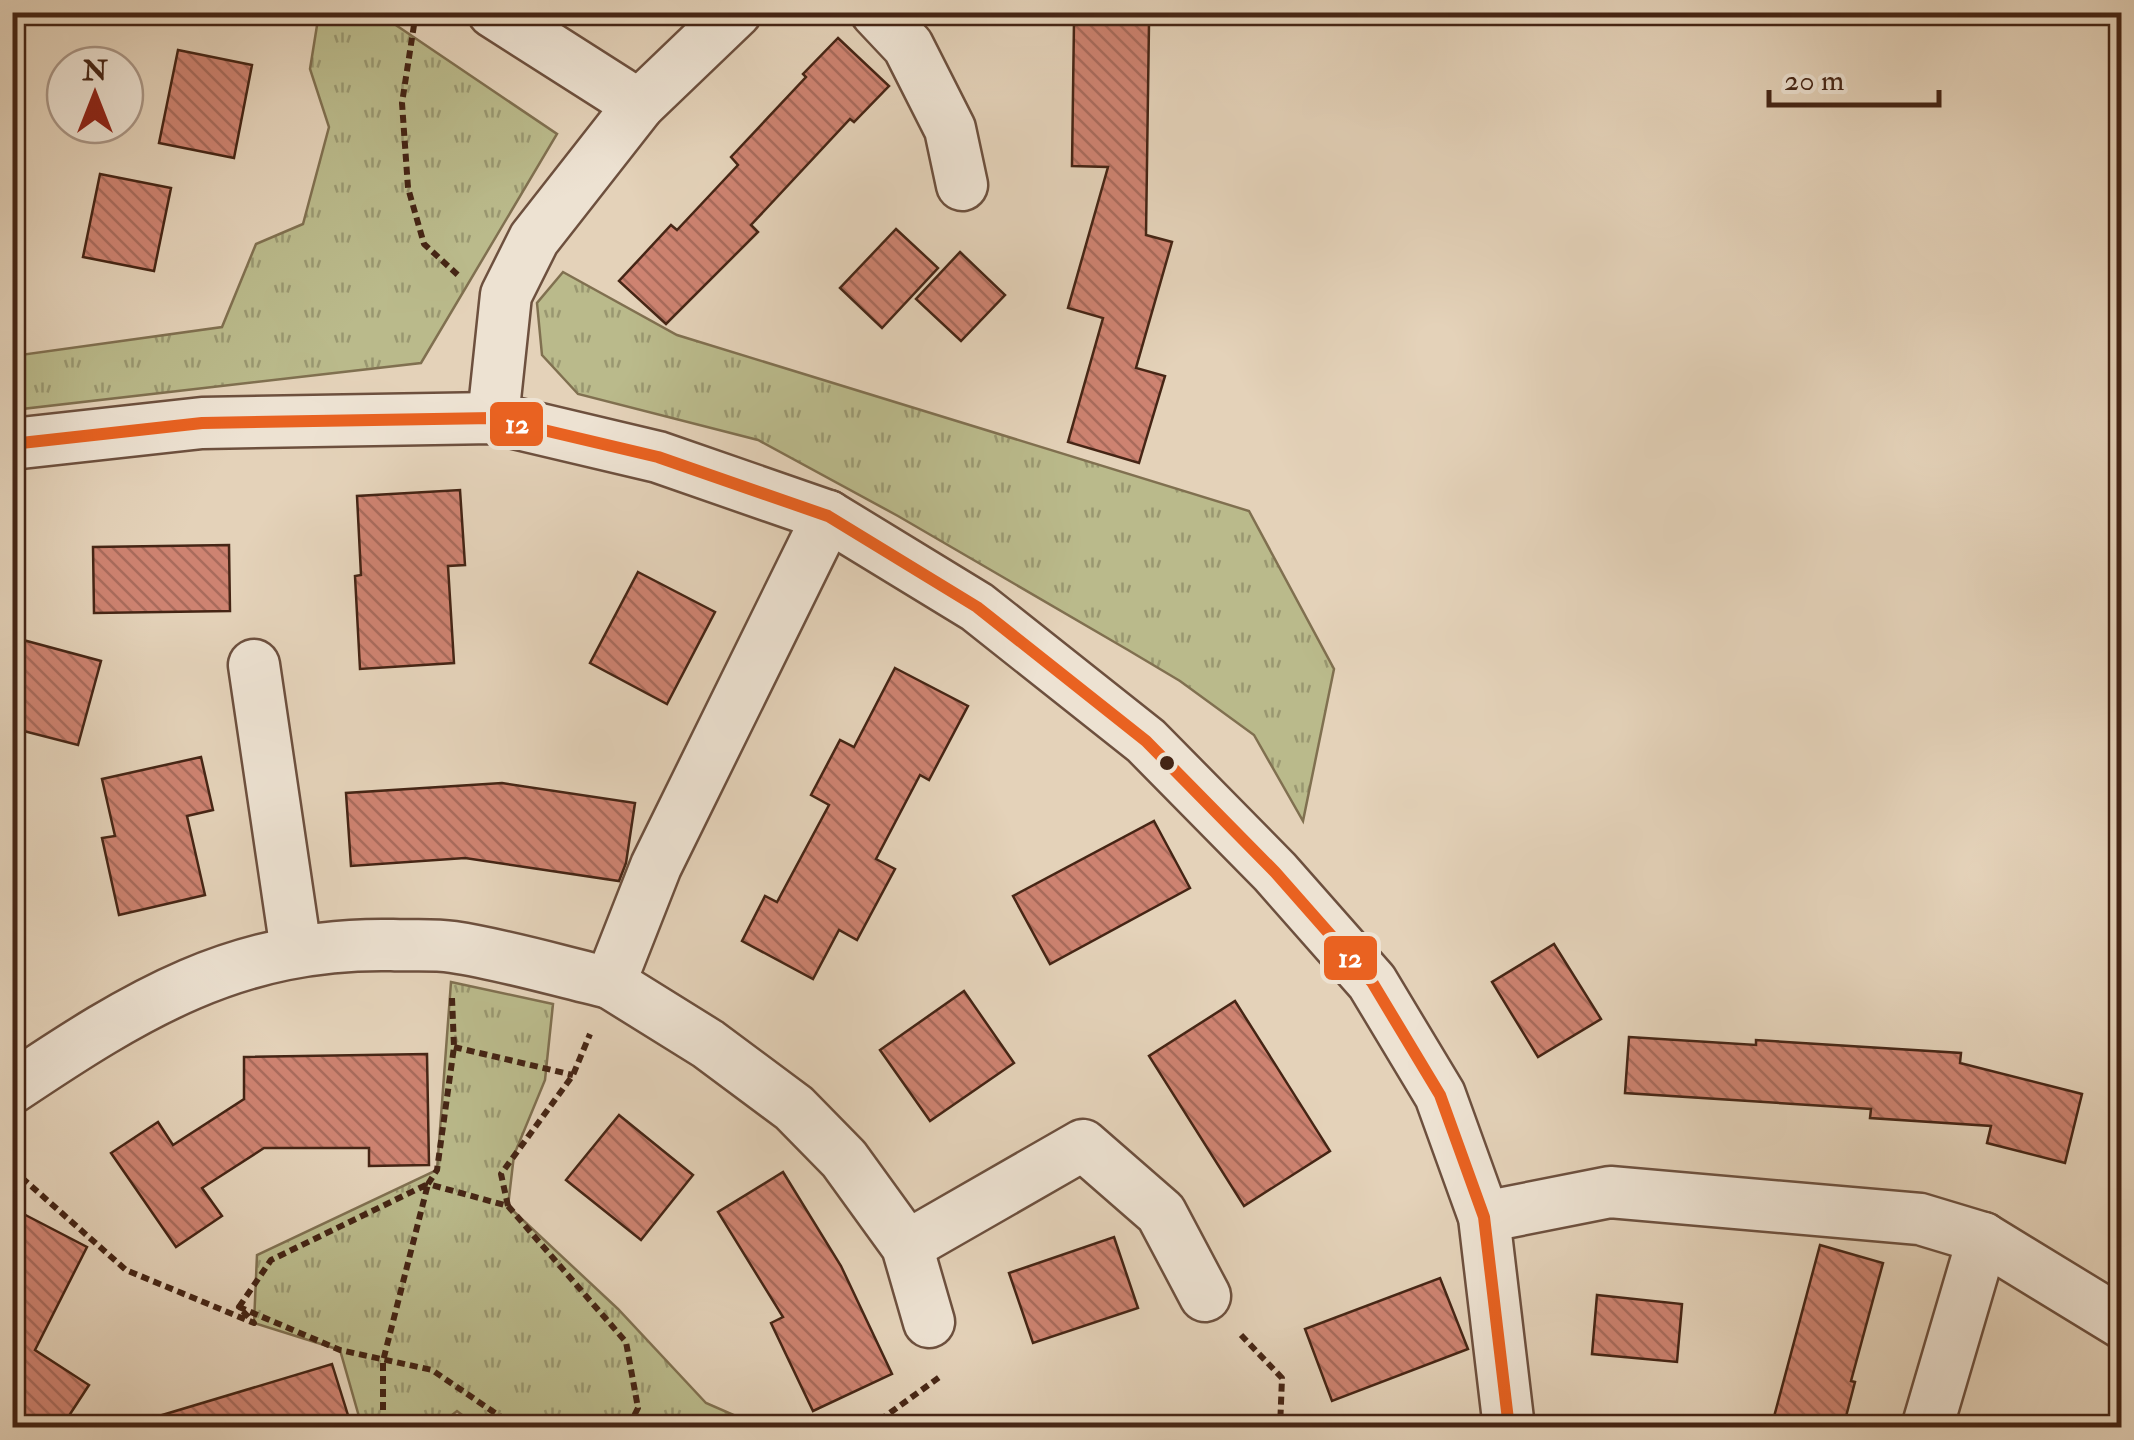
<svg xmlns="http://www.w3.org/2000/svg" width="2134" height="1440" font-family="'IM FELL Double Pica',serif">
  <defs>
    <pattern id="grass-tufts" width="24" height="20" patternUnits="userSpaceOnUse" patternTransform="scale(2.5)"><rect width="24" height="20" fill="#baba8b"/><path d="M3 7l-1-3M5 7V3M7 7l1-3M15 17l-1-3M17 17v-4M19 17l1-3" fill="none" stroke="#999770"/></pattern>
    <pattern id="building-back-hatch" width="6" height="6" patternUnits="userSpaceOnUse" patternTransform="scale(2.5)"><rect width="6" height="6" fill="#ce8371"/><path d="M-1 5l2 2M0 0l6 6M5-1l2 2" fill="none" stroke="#a96b5c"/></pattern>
  </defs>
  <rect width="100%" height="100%" fill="#e4d2b9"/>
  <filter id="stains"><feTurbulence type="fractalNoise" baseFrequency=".002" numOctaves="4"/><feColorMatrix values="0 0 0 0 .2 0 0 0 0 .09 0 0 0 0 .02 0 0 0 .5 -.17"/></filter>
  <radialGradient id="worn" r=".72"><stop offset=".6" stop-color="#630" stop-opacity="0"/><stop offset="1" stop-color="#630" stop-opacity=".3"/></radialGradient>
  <!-- grass -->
  <g fill="url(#grass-tufts)" stroke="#807050" stroke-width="2.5">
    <polygon points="319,13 378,13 557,134 421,363 13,410 13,356 222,327 256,244 303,224 329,127 310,69"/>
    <polygon points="563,272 677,335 1249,511 1334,669 1303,821 1254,735 1180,681 1128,650 898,516 758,440 578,394 542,355 537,303"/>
    <polygon points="451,982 553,1004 545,1080 514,1155 508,1206 618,1309 706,1403 761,1427 478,1427 457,1411 437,1427 362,1427 340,1350 254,1323 257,1255 437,1170"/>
  </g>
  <!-- building -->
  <g fill="url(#building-back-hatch)" stroke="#452515" stroke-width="2.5">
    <polygon points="1074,21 1149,23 1146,235 1172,242 1136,368 1165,376 1139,463 1068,442 1103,318 1068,308 1108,167 1072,166"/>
    <polygon points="838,38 889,86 854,122 850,119 751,225 758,232 666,324 619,281 671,225 677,230 738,165 731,157 806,77 803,74"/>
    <polygon points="178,50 252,65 234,158 159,143"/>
    <polygon points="100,174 171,188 154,271 83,257"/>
    <polygon points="896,229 938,268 882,328 840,288"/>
    <polygon points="960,252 1005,295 961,341 916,299"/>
    <polygon points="460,490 465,565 448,566 454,663 360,669 355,576 361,575 357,496"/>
    <polygon points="229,545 230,611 94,613 93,547"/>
    <polygon points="638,572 715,612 667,704 590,663"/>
    <polygon points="12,637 101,661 78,745 12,728"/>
    <polygon points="895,668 968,706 929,780 920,775 876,859 895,869 857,940 839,930 813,979 742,941 765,896 777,902 829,805 811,795 840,740 854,747"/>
    <polygon points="201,757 213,810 187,816 205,895 119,915 102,838 115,836 102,779"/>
    <polygon points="502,783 635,803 626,863 619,881 465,858 351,866 346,793"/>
    <polygon points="1154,821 1190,888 1050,964 1013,896"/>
    <polygon points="1554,944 1601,1019 1538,1057 1492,982"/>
    <polygon points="964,991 1014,1063 930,1121 880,1050"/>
    <polygon points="1235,1001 1330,1151 1244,1206 1149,1056"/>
    <polygon points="1629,1037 1756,1045 1756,1040 1961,1053 1960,1063 2082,1094 2065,1163 1987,1143 1991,1126 1870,1118 1871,1109 1625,1093"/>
    <polygon points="427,1054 429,1165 369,1166 369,1148 264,1148 202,1188 222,1216 176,1247 111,1153 158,1122 173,1145 244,1099 244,1057"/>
    <polygon points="619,1115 693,1175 641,1240 566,1180"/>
    <polygon points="783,1172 841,1266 892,1374 813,1411 771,1323 783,1317 718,1212"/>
    <polygon points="12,1208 87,1247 35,1350 89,1385 61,1428 12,1428"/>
    <polygon points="1114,1237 1138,1308 1033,1343 1009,1273"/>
    <polygon points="1820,1245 1883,1263 1851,1381 1855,1382 1843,1428 1771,1428"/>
    <polygon points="1440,1278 1468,1349 1332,1401 1305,1329"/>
    <polygon points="1597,1295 1682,1304 1677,1362 1592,1354"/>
    <polygon points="332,1364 352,1428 161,1428 159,1416"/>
  </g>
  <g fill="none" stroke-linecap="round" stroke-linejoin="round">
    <!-- minor casing -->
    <g stroke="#6d503e" stroke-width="55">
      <g id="minor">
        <polyline points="493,12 639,105"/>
        <polyline points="876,12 908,46 950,129 962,185"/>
        <polyline points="493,418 506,295 534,239 639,105 736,12"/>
        <polyline points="12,444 202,423 493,418 658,457 828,516 977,607 1146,741 1275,872 1372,982 1440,1095 1484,1217 1509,1428"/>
        <polyline points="254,665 296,950"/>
        <polyline points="610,983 708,1044 794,1108 844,1159 907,1246 929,1322"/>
        <path d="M 12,1088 C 136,1005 237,942 392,945 C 412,946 433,944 453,947 C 506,955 558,971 610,983 L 656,866 L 828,516"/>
        <polyline points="1484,1217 1610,1192 1920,1219 1983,1238 2122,1323"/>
        <polyline points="907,1246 1083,1145 1161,1213 1205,1296"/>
        <polyline points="1927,1428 1983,1238"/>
      </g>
    </g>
    <!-- path -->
    <g stroke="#452515" stroke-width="6" stroke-dasharray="8 5" stroke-linecap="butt">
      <polyline points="416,12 402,103 408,188 424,244 459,276"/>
      <polyline points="452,998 454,1047 437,1170 428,1184 508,1206 501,1174 573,1075 590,1034"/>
      <polyline points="454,1047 573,1075"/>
      <polyline points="12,1169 126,1270 254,1323 239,1307 340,1350 432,1370 517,1428"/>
      <polyline points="508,1206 626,1342 638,1408 628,1428"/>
      <polyline points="239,1307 271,1260 428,1184 383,1361 383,1428"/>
      <polyline points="1241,1335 1282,1378 1280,1428"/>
      <polyline points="869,1428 941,1376"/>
    </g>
    <!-- minor -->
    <use href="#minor" stroke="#ede2d2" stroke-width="50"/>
    <!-- bus-1 casing -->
    <g stroke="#ede2d2" stroke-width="20">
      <polyline id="bus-1" points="12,444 202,423 493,418 658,457 828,516 977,607 1146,741 1275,872 1372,982 1440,1095 1484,1217 1509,1428"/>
    </g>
    <!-- bus-1 -->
    <use href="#bus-1" stroke="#e96221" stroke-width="12"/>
  </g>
  <!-- markers -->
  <circle fill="#452515" stroke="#ede2d2" stroke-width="4" cx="1167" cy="763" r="9"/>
  <g stroke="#ede2d2" stroke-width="4">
    <rect x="488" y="400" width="57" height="48" rx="10" fill="#e96221"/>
    <rect x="1322" y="934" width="57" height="48" rx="10" fill="#e96221"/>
  </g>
  <g font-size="28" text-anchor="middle" font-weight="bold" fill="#fff">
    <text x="517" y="433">12</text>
    <text x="1350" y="967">12</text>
  </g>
  <!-- margin -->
  <rect width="2134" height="1440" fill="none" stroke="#e4d2b9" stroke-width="50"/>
  <rect x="15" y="15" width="2104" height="1410" fill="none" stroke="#452515" stroke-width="5"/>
  <rect x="25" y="25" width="2084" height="1390" fill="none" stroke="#452515" stroke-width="2.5"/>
  <!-- north arrow -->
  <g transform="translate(95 95)"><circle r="48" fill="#ede2d2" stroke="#aa9686" stroke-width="2.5"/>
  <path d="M0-8L18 38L0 25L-18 38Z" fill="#8f2418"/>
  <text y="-15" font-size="28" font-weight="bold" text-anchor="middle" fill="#452515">N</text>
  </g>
  <!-- scale -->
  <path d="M1769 90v15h170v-15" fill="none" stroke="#452515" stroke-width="5"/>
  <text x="1784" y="90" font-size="30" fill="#452515" stroke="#ede2d2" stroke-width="8" paint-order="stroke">20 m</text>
  <rect width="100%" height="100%" filter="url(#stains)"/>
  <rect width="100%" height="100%" fill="url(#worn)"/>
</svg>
